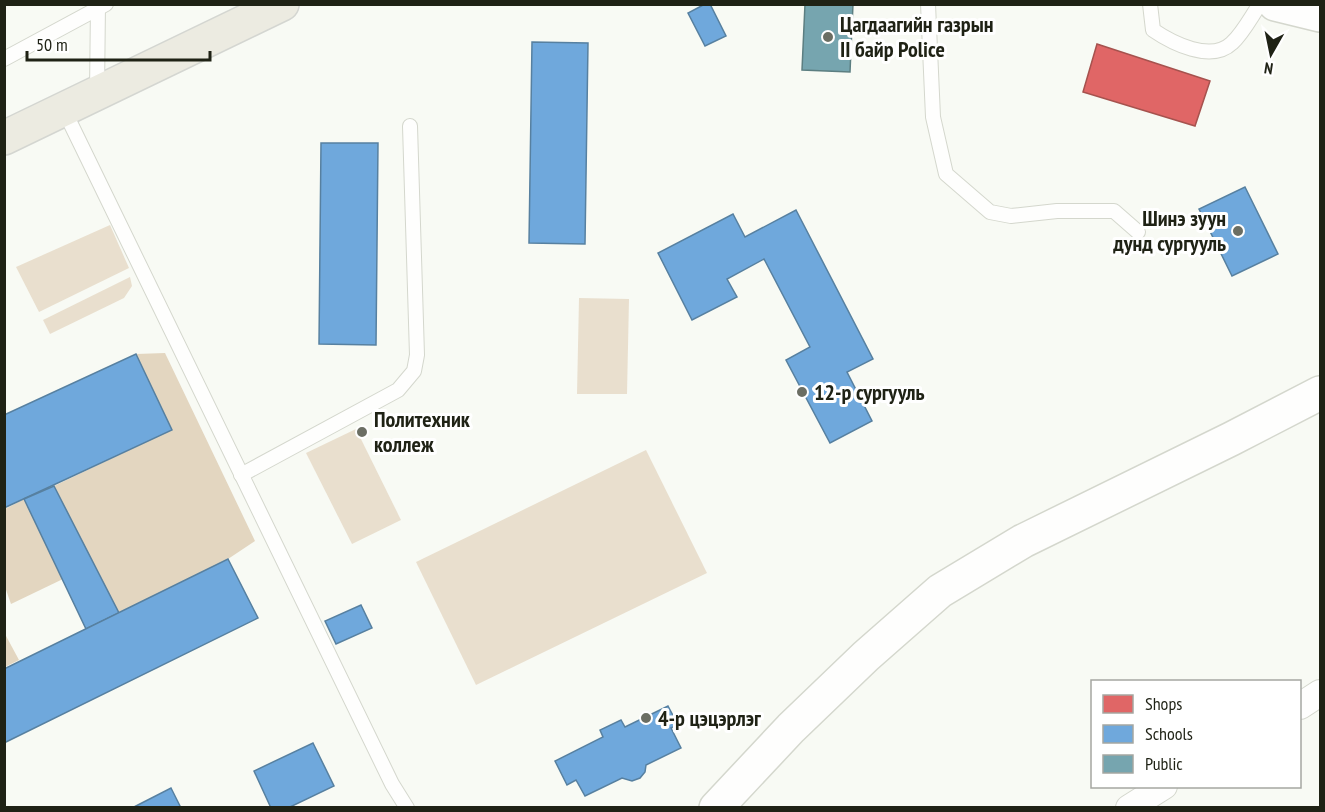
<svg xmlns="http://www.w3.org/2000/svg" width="1325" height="812" font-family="'PT Sans Narrow',sans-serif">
  <rect width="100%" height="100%" fill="#f8faf4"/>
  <!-- green -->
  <g fill="#e9dfce">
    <polygon points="110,225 129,268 39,312 16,267"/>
    <polygon points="130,277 132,286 124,298 50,334 43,320"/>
    <polygon points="579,298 629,299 627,394 577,394"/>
    <polygon points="356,429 401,520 352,544 306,453"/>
    <polygon points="646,450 707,573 476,685 416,562"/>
  </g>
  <!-- forest -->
  <g fill="#e3d6c0">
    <polygon points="165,353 255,541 228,559 118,614 54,486 171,430 136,354"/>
    <polygon points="24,499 63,579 11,604 5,587 5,509"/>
    <polygon points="5,634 19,660 5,667 4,667"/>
  </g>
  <!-- shops -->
  <polygon fill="#e06666" stroke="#a6524e" stroke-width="1.5" points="1097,44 1210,81 1195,126 1083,92"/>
  <!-- schools -->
  <g fill="#6fa8dc" stroke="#5780a0" stroke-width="1.5">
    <polygon points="705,4 710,4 726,36 705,46 688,13"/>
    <polygon points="532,42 588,43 585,244 529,243"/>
    <polygon points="321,143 378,143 376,345 319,344"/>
    <polygon points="1245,187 1278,254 1232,276 1199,209"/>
    <polygon points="796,210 873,359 847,372 872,421 830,443 786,360 810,347 764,259 727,279 737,297 692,320 658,253 733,214 745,237"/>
    <polygon points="136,354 172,430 4,508 4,415"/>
    <polygon points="54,486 119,613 86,629 24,499"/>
    <polygon points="228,559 258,618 4,743 4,669"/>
    <polygon points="361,605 372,628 336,644 325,621"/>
    <polygon points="668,706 678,725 671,728 681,748 646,765 645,772 640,778 632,781 622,778 585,796 576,780 567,785 555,761 603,737 600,730 621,720 625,727"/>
    <polygon points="313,743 334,786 288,808 271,808 254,771"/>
    <polygon points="171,788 181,808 132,808"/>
  </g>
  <!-- public -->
  <polygon fill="#76a5af" stroke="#5c7e81" stroke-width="1.5" points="805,4 853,4 850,72 802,70"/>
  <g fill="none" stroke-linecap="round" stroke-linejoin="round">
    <!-- service casing -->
    <g stroke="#d4d7cd" stroke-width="16">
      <g id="service">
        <polyline points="928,4 933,117 946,174 990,212 1011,216 1057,211 1114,211 1138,232"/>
        <path d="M 1150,4 L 1153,30 C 1172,43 1211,63 1232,43 C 1243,33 1251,17 1260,4"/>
        <polyline points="4,59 106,4"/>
        <polyline points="97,92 98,4"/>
        <polyline points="64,110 392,784 407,808"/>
        <polyline points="241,475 398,390 414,371 417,355 410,126"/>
      </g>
    </g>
    <!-- minor casing -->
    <g stroke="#d4d7cd" stroke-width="28">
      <g id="minor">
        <polyline points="1300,706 1320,693"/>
        <polyline points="1129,808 1164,786"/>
      </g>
    </g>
    <!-- tertiary casing -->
    <g stroke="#d4d7cd" stroke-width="36">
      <polyline id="tertiary" points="716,808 791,728 866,656 940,591 1023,541 1231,439 1320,393"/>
    </g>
    <!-- secondary casing -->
    <g stroke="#d4d7cd" stroke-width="36">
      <polyline id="secondary" points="1275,4 1320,15"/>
    </g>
    <!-- primary casing -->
    <g stroke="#d4d6d1" stroke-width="36">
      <polyline id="primary" points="4,138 282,4"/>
    </g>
    <!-- service -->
    <use href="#service" stroke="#fefefd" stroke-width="14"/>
    <!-- minor -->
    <use href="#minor" stroke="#fefefd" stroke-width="26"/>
    <!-- tertiary -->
    <use href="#tertiary" stroke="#fefefd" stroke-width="33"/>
    <!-- secondary -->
    <use href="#secondary" stroke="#fefefd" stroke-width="33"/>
    <!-- primary -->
    <use href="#primary" stroke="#ecebe1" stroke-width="33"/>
  </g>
  <!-- markers -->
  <g fill="#6b6e63" stroke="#fff" stroke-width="2">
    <circle cx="828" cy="37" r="6"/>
    <circle cx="1238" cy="231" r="6"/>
    <circle cx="802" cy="392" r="6"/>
    <circle cx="362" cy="432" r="6"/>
    <circle cx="646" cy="718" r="6"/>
  </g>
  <g text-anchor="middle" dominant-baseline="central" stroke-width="6" stroke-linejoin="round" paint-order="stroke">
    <!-- poi labels -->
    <g font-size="22" font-weight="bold" fill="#1f2215" stroke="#fff" text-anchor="start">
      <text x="840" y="24">Цагдаагийн газрын<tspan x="840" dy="25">II байр Police</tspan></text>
      <text x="1226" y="218" text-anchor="end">Шинэ зуун<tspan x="1226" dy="25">дунд сургууль</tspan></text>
      <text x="814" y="392">12-р сургууль</text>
      <text x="374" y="419">Политехник<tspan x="374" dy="25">коллеж</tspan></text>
      <text x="658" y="718">4-р цэцэрлэг</text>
    </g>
  </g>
  <!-- border -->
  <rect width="1325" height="812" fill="none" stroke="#1f2215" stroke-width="12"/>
  <!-- legend -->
  <rect x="1091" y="680" width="210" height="108" fill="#ffffff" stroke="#a5a7a1" stroke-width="1.5"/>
  <rect x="1103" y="695" width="30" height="18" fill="#e06666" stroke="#a5a7a1" stroke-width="1.5"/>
  <text x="1145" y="710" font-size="18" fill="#1f2215">Shops</text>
  <rect x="1103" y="725" width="30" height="18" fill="#6fa8dc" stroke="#a5a7a1" stroke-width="1.5"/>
  <text x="1145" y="740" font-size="18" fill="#1f2215">Schools</text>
  <rect x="1103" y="755" width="30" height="18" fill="#76a5af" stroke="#a5a7a1" stroke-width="1.5"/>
  <text x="1145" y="770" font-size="18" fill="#1f2215">Public</text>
  <!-- north arrow -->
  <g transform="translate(1271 54) rotate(189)" stroke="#ffffff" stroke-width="4.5" paint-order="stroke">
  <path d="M0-4.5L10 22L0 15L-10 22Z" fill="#1f2215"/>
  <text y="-9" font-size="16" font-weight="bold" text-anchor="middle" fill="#1f2215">N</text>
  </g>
  <!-- scale -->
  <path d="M27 51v9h183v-9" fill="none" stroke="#1f2215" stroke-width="3"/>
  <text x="36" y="51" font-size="18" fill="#1f2215" stroke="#ffffff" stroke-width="4.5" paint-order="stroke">50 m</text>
</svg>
